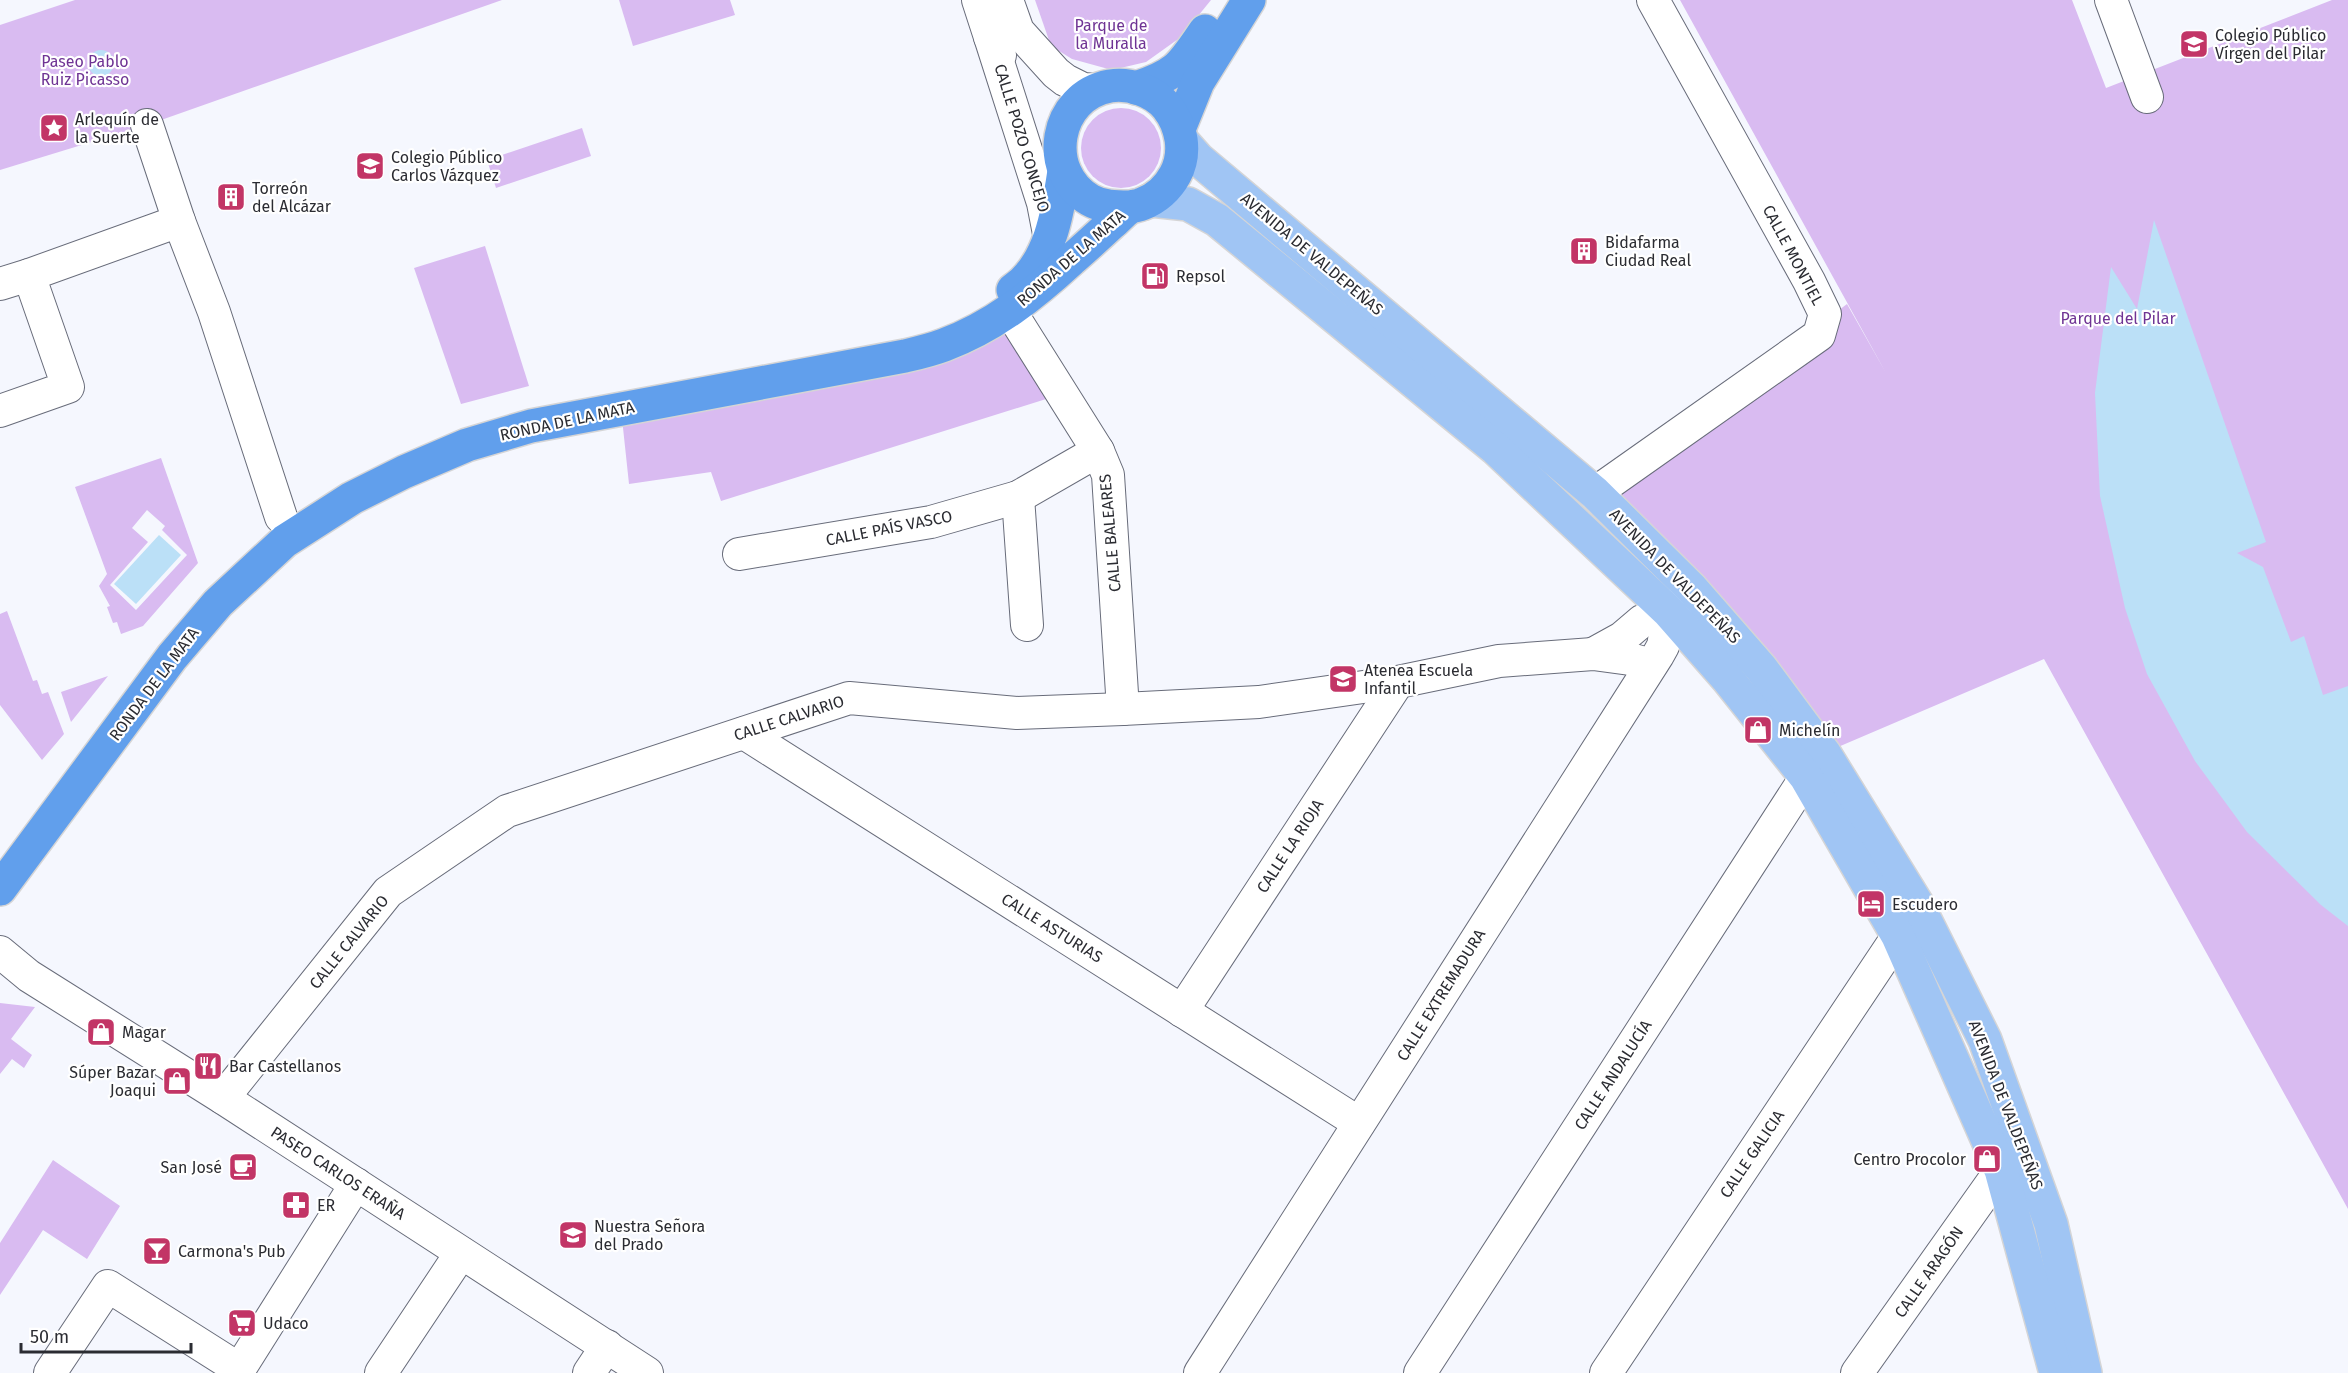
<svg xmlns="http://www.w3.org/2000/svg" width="2348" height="1373" font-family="'Fira Sans',sans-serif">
  <rect width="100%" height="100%" fill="#f5f7fe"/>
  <!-- green -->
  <g fill="#d9bbf1" fill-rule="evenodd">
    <polygon points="75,0 502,0 147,125 0,170 0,25"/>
    <polygon points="619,0 730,0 735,15 633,46"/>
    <polygon points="1035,0 1211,0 1181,37 1146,62 1112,70 1072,59 1051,46"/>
    <polygon points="1680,0 2072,0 2106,88 2332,0 2348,0 2348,1209 2044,659 1824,753 1595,493 1847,304 1886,373"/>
    <circle cx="1121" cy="148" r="40"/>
    <polygon points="582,128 591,156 496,188 487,160"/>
    <polygon points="485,246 529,386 461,404 414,268"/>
    <polygon points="1022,330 1062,394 721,501 711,472 629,484 621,409"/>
    <path d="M 161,458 L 198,563 L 143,626 L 121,634 L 117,622 L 113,623 L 107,607 L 110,606 L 99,586 L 107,574 L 75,487 ZM 147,510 L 165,526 L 162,530 L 187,555 L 136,610 L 110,585 L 148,542 L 132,528 Z"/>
    <polygon points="7,611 33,681 37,680 42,694 48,692 64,734 42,760 0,705 0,614"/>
    <polygon points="108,676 71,722 61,692"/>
    <polygon points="0,1003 35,1007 11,1039 32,1055 24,1068 12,1059 0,1074"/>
    <polygon points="53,1160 120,1206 87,1259 43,1230 0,1295 0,1243"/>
  </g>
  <!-- water -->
  <g fill="#bbe0f7">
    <circle cx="101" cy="63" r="13"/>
    <polygon points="2154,220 2266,542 2237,553 2263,567 2291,642 2304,636 2323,695 2348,686 2348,926 2321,905 2247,832 2195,761 2147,674 2125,608 2100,496 2095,393 2111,267 2137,309"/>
    <polygon points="159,535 181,555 136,604 114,584"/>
  </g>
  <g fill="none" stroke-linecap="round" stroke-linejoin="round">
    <!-- minor casing -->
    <g stroke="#686c7a" stroke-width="34">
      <g id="minor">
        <polyline points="978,0 990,37 1000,55"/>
        <polyline points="1007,0 1018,31 1056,73 1065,80 1083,89 1097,90"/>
        <polyline points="2111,0 2147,97"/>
        <polyline points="990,37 1043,203 1050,239"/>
        <polyline points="147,125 179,221 214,312 281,517"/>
        <polyline points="0,284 29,275"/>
        <polyline points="1010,311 1098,451 1108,475 1123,709"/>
        <polyline points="0,411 68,387 29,275 179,221"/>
        <polyline points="1595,493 1819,335 1825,314 1809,281 1653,0"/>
        <polyline points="1018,497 1027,625"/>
        <polyline points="739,554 931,522 1018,497 1098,451"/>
        <polyline points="1593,654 1622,638 1642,621 1669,612 1683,599"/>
        <polyline points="744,733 1359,1123"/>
        <polyline points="0,952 29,976 223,1098 647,1373"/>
        <polyline points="1182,1011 1398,682"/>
        <polyline points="223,1098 388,892 507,811 849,698 1017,713 1123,709 1259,702 1398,682 1499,661 1593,654 1630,659 1651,665"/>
        <polyline points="50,1373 108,1286 239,1369"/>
        <polyline points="237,1373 356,1184"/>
        <polyline points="381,1373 461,1253"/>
        <polyline points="589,1373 607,1346"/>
        <polyline points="1200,1373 1658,655 1663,646 1669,612"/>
        <polyline points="1420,1373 1806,777"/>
        <polyline points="1606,1373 1898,936"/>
        <polyline points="1857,1373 2001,1170"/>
      </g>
    </g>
    <!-- major casing -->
    <g stroke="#d5d5d6" stroke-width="36">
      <g id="major">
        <polyline points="1182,141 1198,159 1595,493 1692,589 1761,668 1824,753 1917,904 1985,1040 2051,1224 2085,1373"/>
        <polyline points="1151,200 1188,204 1217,220 1495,448 1669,612 1727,678 1806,777 1898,936 2001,1170 2056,1373"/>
      </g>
    </g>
    <!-- highway casing -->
    <g stroke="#d5d5d6" stroke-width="36">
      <g id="highway">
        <path d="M 1136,88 C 1178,74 1181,66 1205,31"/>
        <polyline points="1179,129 1198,82 1249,0"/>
        <path d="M 1013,290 C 1050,265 1058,212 1064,171"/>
        <path d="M 0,889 L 172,657 L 218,603 L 285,541 L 352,498 L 404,472 L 467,445 L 531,426 L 905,356 C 918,353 931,350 944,345 C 993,327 1033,295 1071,260 C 1085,248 1098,236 1112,223 C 1117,219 1123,212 1129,208 C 1132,206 1138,206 1142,204 C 1156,199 1168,188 1175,175 C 1187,153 1182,126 1167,107 C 1154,91 1130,83 1110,86 C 1054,96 1042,172 1090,200 C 1102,207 1116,207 1129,207"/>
      </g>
    </g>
    <!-- minor -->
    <use href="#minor" stroke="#fff" stroke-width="32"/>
    <!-- major -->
    <use href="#major" stroke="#a0c5f4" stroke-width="33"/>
    <!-- highway -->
    <use href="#highway" stroke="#619fec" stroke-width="33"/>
  </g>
  <!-- icons -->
  <defs>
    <g id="school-square" transform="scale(1.5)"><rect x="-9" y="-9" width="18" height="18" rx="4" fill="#c23566" stroke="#fff"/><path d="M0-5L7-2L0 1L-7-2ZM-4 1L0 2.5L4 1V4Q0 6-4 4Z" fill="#fff"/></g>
    <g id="sight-square" transform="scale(1.5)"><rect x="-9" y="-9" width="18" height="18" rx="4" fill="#c23566" stroke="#fff"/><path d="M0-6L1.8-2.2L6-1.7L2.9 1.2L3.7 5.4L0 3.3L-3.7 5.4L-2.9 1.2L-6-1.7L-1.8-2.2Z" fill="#fff"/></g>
    <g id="building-square" transform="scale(1.5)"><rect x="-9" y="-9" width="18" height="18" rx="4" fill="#c23566" stroke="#fff"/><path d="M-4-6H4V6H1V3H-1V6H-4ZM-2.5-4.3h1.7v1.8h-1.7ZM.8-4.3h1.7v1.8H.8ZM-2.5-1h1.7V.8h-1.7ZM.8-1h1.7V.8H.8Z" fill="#fff"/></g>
    <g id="fuel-square" transform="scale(1.5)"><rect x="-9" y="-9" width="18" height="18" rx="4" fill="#c23566" stroke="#fff"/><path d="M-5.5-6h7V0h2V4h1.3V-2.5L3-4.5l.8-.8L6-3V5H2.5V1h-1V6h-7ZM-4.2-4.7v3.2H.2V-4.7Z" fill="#fff"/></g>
    <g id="shop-square" transform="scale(1.5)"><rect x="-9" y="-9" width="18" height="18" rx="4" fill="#c23566" stroke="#fff"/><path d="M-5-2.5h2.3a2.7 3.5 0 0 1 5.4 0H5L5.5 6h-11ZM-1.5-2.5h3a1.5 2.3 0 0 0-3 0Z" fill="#fff"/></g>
    <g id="hotel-square" transform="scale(1.5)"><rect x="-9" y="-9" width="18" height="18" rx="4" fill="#c23566" stroke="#fff"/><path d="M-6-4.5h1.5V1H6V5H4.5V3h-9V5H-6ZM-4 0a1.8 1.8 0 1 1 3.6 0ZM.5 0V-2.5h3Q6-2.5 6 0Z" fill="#fff"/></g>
    <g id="restaurant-square" transform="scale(1.5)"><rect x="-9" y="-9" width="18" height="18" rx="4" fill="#c23566" stroke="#fff"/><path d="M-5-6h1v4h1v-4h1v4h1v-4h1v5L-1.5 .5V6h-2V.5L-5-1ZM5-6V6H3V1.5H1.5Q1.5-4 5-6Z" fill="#fff"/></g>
    <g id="cafe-square" transform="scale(1.5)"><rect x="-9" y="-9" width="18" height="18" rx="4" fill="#c23566" stroke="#fff"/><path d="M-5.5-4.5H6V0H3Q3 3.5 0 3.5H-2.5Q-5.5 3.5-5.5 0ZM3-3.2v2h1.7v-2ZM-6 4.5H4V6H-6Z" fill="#fff"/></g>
    <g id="pharmacy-square" transform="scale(1.5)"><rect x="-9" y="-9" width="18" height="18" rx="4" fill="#c23566" stroke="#fff"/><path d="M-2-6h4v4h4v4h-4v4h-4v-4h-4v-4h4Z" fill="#fff"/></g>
    <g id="bar-square" transform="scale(1.5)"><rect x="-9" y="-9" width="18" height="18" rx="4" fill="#c23566" stroke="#fff"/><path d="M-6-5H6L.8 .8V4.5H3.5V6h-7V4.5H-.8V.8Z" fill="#fff"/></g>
    <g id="supermarket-square" transform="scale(1.5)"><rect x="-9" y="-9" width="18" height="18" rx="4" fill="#c23566" stroke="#fff"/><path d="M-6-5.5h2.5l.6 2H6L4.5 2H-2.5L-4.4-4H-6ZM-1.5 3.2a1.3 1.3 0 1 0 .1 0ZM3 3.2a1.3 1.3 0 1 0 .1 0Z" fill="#fff"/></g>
  </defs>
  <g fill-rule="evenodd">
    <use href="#school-square" x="2194" y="44"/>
    <use href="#sight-square" x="54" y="128"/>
    <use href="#school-square" x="370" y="166"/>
    <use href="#building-square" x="231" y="197"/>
    <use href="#building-square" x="1584" y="251"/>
    <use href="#fuel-square" x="1155" y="276"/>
    <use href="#school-square" x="1343" y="679"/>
    <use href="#shop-square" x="1758" y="730"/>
    <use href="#hotel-square" x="1871" y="904"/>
    <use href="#shop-square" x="101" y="1032"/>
    <use href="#restaurant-square" x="208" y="1066"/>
    <use href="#shop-square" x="177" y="1081"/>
    <use href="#shop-square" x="1987" y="1159"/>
    <use href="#cafe-square" x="243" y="1167"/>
    <use href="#pharmacy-square" x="296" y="1205"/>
    <use href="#school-square" x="573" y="1235"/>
    <use href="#bar-square" x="157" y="1251"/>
    <use href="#supermarket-square" x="242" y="1323"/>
  </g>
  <g text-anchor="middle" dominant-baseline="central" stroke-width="4.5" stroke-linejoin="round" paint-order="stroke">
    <!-- park labels -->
    <g font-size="16" fill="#6f3494" stroke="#fff">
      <text x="1111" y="25">Parque de<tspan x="1111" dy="18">la Muralla</tspan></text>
      <text x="85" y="61">Paseo Pablo<tspan x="85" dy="18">Ruiz Picasso</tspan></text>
      <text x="2118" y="318">Parque del Pilar</text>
    </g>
    <!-- poi labels -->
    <g font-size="16" fill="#2b2c32" stroke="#fff" text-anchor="start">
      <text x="2215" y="35">Colegio Público<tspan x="2215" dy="18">Vírgen del Pilar</tspan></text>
      <text x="75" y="119">Arlequín de<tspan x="75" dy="18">la Suerte</tspan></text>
      <text x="391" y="157">Colegio Público<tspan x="391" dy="18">Carlos Vázquez</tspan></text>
      <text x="252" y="188">Torreón<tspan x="252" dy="18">del Alcázar</tspan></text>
      <text x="1605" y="242">Bidafarma<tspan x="1605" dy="18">Ciudad Real</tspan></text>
      <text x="1176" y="276">Repsol</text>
      <text x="1364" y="670">Atenea Escuela<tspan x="1364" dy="18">Infantil</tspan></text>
      <text x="1779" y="730">Michelín</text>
      <text x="1892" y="904">Escudero</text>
      <text x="122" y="1032">Magar</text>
      <text x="229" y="1066">Bar Castellanos</text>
      <text x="156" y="1072" text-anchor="end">Súper Bazar<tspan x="156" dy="18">Joaqui</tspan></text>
      <text x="1966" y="1159" text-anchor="end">Centro Procolor</text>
      <text x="222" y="1167" text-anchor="end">San José</text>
      <text x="317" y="1205">ER</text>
      <text x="594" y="1226">Nuestra Señora<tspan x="594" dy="18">del Prado</tspan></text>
      <text x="178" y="1251">Carmona's Pub</text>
      <text x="263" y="1323">Udaco</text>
    </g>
    <!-- street labels -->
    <g font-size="16" fill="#2b2c32" stroke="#fff">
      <text transform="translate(1022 138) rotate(73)">CALLE POZO CONCEJO</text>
      <text transform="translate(1312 254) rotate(40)">AVENIDA DE VALDEPEÑAS</text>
      <text transform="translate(1793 255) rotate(62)">CALLE MONTIEL</text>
      <text transform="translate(1071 258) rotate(-41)">RONDA DE LA MATA</text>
      <text transform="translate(567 421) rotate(-12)">RONDA DE LA MATA</text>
      <text transform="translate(889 528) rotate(-11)">CALLE PAÍS VASCO</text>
      <text transform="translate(1110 533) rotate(-95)">CALLE BALEARES</text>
      <text transform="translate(1675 576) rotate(46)">AVENIDA DE VALDEPEÑAS</text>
      <text transform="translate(154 684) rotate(-53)">RONDA DE LA MATA</text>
      <text transform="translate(789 718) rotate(-18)">CALLE CALVARIO</text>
      <text transform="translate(1290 846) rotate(-57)">CALLE LA RIOJA</text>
      <text transform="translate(1052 928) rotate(32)">CALLE ASTURIAS</text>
      <text transform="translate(349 942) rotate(-51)">CALLE CALVARIO</text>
      <text transform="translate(1441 995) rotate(-58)">CALLE EXTREMADURA</text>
      <text transform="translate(1613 1075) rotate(-57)">CALLE ANDALUCÍA</text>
      <text transform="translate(2006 1105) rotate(69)">AVENIDA DE VALDEPEÑAS</text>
      <text transform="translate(1752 1154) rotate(-56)">CALLE GALICIA</text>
      <text transform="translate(338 1173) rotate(33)">PASEO CARLOS ERAÑA</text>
      <text transform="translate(1929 1272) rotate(-55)">CALLE ARAGÓN</text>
    </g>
  </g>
  <!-- scale -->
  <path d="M21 1343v9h170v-9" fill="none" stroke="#2b2c32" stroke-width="3"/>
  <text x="30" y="1343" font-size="18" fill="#2b2c32" stroke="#ffffff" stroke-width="4.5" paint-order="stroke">50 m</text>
</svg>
